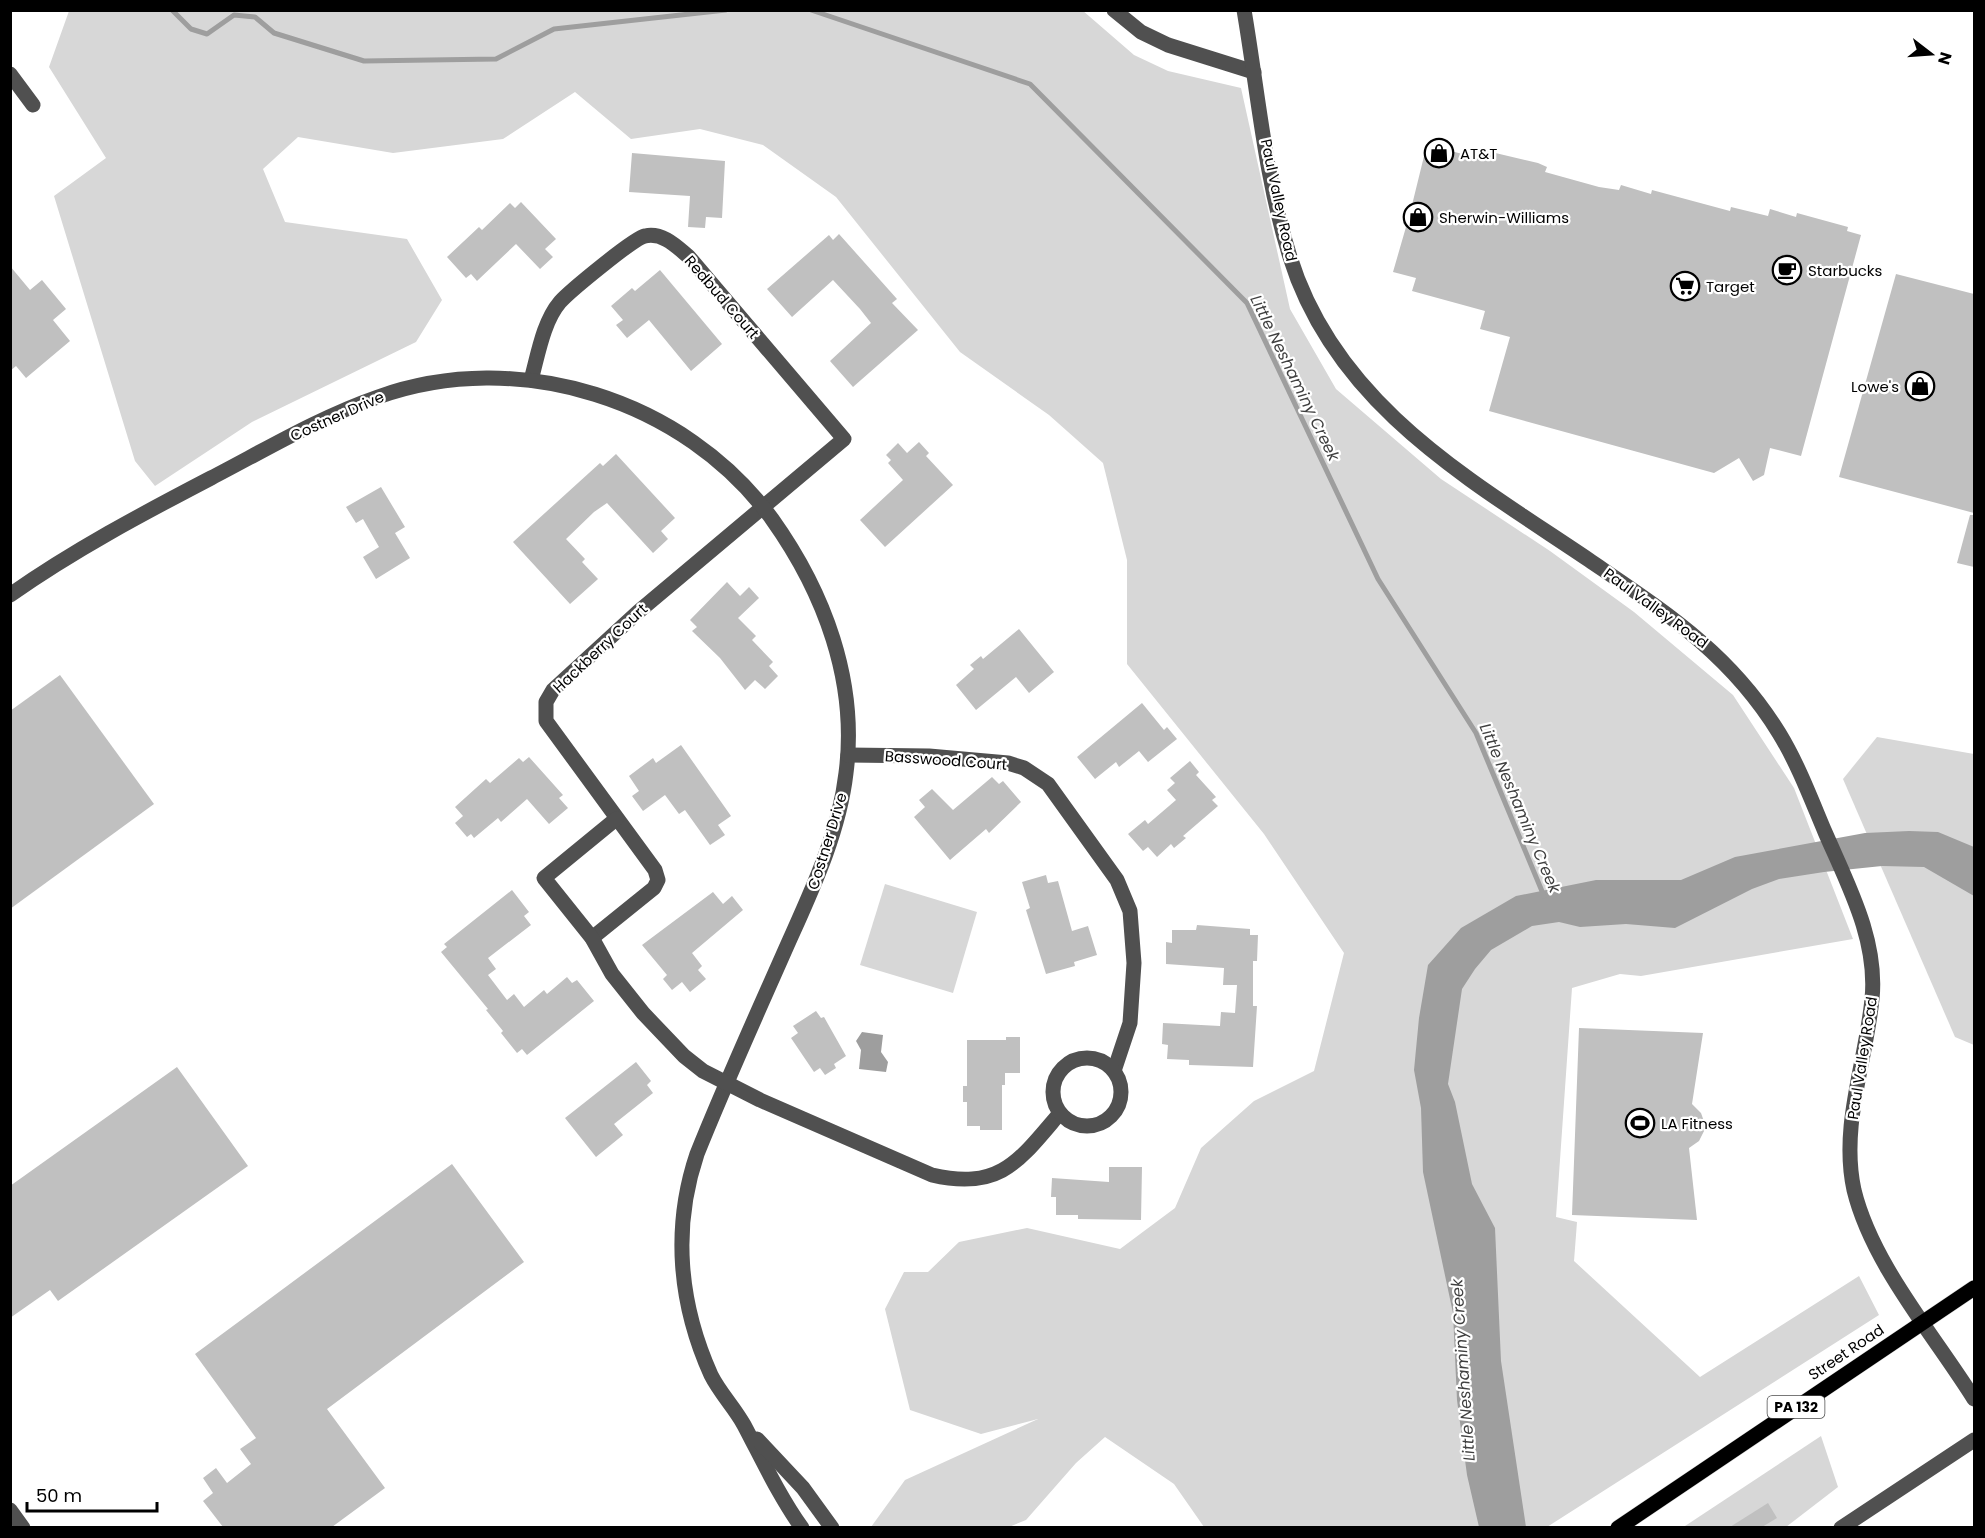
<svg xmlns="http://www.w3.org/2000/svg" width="1985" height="1538" font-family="Poppins,sans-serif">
  <rect width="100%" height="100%" fill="#fff"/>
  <!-- green -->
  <g fill="#d7d7d7">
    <polygon points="1082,10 1134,55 1168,71 1241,88 1290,309 1336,389 1441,479 1550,551 1634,612 1733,695 1794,788 1853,939 1641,976 1620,974 1572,988 1556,1217 1577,1222 1574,1261 1700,1377 1859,1276 1879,1315 1547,1527 1204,1527 1174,1484 1105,1437 1076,1463 1026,1520 1009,1527 871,1527 905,1480 1038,1419 981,1434 910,1410 885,1309 904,1272 928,1272 959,1242 1027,1228 1120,1249 1175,1208 1201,1148 1254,1101 1314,1071 1344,953 1264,834 1127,664 1127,560 1103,463 1049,415 960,352 836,197 763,145 700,129 631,139 575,92 503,139 393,153 298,137 263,169 285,222 407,239 442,300 416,342 252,422 155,486 135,461 54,196 106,158 49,67 69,11"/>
    <polygon points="1877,737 1974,754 1974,1045 1955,1037 1843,779"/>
    <polygon points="885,884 977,912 953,993 860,965"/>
    <polygon points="1821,1436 1838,1487 1786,1527 1682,1528"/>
  </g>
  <!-- water -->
  <g fill="#9e9e9e">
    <polygon points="1909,831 1938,832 1974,847 1974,896 1924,867 1882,866 1824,872 1779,879 1752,889 1675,928 1626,924 1580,927 1559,922 1532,926 1491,950 1475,969 1462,989 1448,1084 1455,1102 1472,1184 1495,1228 1501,1361 1526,1527 1479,1527 1467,1475 1457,1400 1453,1313 1423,1172 1421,1108 1414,1070 1419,1018 1428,965 1461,928 1516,896 1596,880 1681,880 1735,857 1865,833"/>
    <polygon points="862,1032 883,1035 881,1052 888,1062 886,1072 859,1069 861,1050 856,1041"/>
  </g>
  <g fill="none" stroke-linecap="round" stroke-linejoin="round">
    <!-- stream -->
    <g stroke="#9e9e9e" stroke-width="5">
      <polyline points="172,10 191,29 207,34 234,15 255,17 274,33 364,61 496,59 554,29 726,10"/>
      <polyline points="811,10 1030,84 1247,303 1378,579 1476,733 1544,896"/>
    </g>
  </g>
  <!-- building -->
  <g fill="#c0c0c0">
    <polygon points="1432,142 1448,146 1451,151 1485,160 1487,151 1538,163 1547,167 1545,172 1599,187 1619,190 1621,185 1651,194 1652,190 1730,211 1731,207 1768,216 1770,209 1796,217 1797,213 1848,227 1847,231 1861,235 1801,456 1770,448 1764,475 1753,481 1739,458 1714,473 1489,411 1510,337 1480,329 1485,311 1412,291 1416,278 1393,272 1406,227 1403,223 1407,208 1412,205 1427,144"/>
    <polygon points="632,153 725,161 722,218 706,217 705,228 688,227 690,196 629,192"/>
    <polygon points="521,202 556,239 545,249 553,257 540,269 516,244 477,281 471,274 466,278 447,257 479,227 482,230 510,203 515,208"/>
    <polygon points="839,234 897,299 892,303 918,330 853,387 830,361 871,323 860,309 833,280 792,317 767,289 829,235 833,240"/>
    <polygon points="10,266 30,290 42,280 66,309 53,320 70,341 26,378 16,366 10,371"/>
    <polygon points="660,270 722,344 691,371 649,320 627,338 616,325 623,320 611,306 632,288 635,291"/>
    <polygon points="1896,274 1974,294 1974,513 1839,477"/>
    <polygon points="919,442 929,453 926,456 953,485 885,547 860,520 903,480 888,463 891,460 886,455 898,443 907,453"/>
    <polygon points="616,454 675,518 661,531 668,539 653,553 607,503 594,512 566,539 585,559 582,562 598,579 570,604 513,542 600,463 603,466"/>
    <polygon points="381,487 405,527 395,533 410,558 376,579 363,557 379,547 363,519 356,523 346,507"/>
    <polygon points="1970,515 1974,515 1974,567 1957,563"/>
    <polygon points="727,582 740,596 749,587 759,598 738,618 756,636 752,640 773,662 769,666 778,676 765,689 755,680 745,690 720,658 692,631 697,627 690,620"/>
    <polygon points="1019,629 1054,672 1029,693 1016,677 976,710 956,685 974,669 970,665 981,656 983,659"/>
    <polygon points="60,675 154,804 10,909 10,711"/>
    <polygon points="1142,703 1164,730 1167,727 1177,739 1148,762 1139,751 1119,767 1116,762 1095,779 1077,757"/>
    <polygon points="681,745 731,816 718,825 725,835 710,845 685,810 679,814 665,795 643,811 632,796 639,791 629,776 653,758 656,763"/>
    <polygon points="529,757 563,795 559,798 568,808 549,824 527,799 501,822 498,818 474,838 471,834 467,837 455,823 463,816 455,807 486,779 490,783 519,758 523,762"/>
    <polygon points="1190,761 1199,772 1196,775 1216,797 1212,800 1218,806 1183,836 1186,838 1174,848 1171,844 1157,857 1148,847 1143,851 1128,834 1145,820 1148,824 1176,800 1167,790 1175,783 1170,778"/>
    <polygon points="992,777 999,784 1003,781 1021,802 989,833 986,829 950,860 914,817 925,807 919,800 932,789 953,810"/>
    <polygon points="1046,875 1048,883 1058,881 1072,931 1088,926 1097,955 1074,962 1075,966 1046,974 1026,910 1030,908 1022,882"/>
    <polygon points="512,890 529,912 524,916 531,925 488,958 496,969 488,975 507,1000 514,994 524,1007 544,990 547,994 567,977 572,983 577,980 594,1001 527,1055 522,1049 517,1053 501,1033 503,1031 486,1010 488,1009 441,952 447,947 444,944"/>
    <polygon points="713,892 723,904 732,896 743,910 692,953 702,966 698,970 706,979 690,992 682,982 672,990 663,979 667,975 642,945"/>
    <polygon points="1197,925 1250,929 1250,935 1258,935 1257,961 1253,961 1253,1006 1257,1006 1253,1067 1189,1065 1189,1060 1167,1059 1168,1045 1162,1044 1163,1023 1220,1026 1221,1012 1235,1013 1237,985 1223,985 1224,968 1166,964 1166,942 1172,943 1172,930 1196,930"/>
    <polygon points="816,1011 821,1018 824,1017 846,1056 834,1064 836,1068 825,1075 820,1068 814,1072 791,1038 798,1033 793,1026"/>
    <polygon points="1579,1028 1703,1033 1692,1104 1701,1113 1706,1127 1699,1141 1689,1148 1697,1220 1572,1215"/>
    <polygon points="1006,1037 1020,1037 1020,1073 1005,1073 1005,1085 1002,1085 1002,1130 980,1130 980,1126 967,1126 967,1102 963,1102 963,1086 967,1086 967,1040 1006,1040"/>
    <polygon points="636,1062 651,1081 647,1085 653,1093 614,1124 623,1135 596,1157 565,1118"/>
    <polygon points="177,1067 248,1166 58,1301 50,1290 10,1318 10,1186"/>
    <polygon points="452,1164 524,1262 327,1409 385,1488 332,1527 223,1527 203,1501 213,1493 203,1478 216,1468 227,1483 251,1464 240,1449 256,1438 195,1354"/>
    <polygon points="1109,1167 1142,1167 1141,1220 1078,1219 1078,1215 1056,1215 1056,1197 1051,1197 1052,1178 1109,1182"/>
    <polygon points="1768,1503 1777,1518 1762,1527 1730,1527"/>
  </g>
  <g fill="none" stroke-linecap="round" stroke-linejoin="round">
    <!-- major casing -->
    <g stroke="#dbdbdb" stroke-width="16">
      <polyline id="major" points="1618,1528 1974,1288"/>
    </g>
    <!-- minor -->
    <g stroke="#505050" stroke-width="15">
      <polyline points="1114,10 1141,32 1168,45 1254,72"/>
      <path d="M 1244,10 C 1258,92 1265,178 1290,257 C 1336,405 1469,479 1589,560 C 1665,612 1730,653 1779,733 C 1798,764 1811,799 1825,832 C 1848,885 1878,940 1872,999 C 1866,1062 1840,1126 1854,1190 C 1872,1264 1934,1335 1974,1399"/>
      <polyline points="10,74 33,105"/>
      <path d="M 531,380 C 538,355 543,322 560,302 C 570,291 634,238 645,236 C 663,232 677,247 689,257 L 844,439 L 638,612 L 553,690 L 546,702 L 546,721 L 655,870 L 658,880 L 654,888 L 592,938"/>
      <path d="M 10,595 C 74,550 142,514 211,478 C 265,450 320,417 378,397 C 518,347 685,399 772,519 C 824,592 858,681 846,773 C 839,834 811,892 786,948 C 756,1016 725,1084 697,1154 C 672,1228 679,1304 711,1375 C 720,1393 734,1407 744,1425 C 762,1459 779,1496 802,1528"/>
      <polyline points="848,755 929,756 1008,763 1024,768 1048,784 1117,880 1130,911 1134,963 1130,1023 1114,1071"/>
      <path d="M 616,819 L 544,878 L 592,938 L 612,974 L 643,1013 L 684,1056 L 703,1071 L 760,1100 L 932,1175 C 1000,1191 1019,1161 1060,1113"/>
      <circle cx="1087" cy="1092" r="34"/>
      <polyline points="757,1439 803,1488 832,1528"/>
      <polyline points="10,1510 23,1528"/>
      <polyline points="1841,1528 1974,1440"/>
    </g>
    <!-- major -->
    <use href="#major" stroke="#000" stroke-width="15"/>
  </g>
  <!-- icons -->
  <defs>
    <g id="shop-ring" transform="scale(1.5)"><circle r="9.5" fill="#fff" stroke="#000" stroke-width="1.5"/><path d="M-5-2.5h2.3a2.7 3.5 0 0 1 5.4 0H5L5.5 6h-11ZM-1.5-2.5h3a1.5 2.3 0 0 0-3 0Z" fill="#000"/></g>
    <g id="cafe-ring" transform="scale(1.5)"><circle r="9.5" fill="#fff" stroke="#000" stroke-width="1.5"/><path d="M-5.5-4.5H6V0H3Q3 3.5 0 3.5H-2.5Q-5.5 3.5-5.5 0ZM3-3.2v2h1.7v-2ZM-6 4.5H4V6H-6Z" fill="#000"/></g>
    <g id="supermarket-ring" transform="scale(1.5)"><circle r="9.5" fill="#fff" stroke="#000" stroke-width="1.5"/><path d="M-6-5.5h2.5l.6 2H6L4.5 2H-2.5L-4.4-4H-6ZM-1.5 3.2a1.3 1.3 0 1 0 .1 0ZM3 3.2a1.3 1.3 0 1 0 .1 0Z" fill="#000"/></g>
    <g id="stadium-ring" transform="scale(1.5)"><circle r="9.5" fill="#fff" stroke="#000" stroke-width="1.5"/><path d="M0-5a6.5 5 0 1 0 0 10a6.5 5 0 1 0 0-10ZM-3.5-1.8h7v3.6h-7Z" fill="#000"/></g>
  </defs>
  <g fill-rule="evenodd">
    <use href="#shop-ring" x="1439" y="153"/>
    <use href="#shop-ring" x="1418" y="217"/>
    <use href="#cafe-ring" x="1787" y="270"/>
    <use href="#supermarket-ring" x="1685" y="286"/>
    <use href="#shop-ring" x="1920" y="386"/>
    <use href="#stadium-ring" x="1640" y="1123"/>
  </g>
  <g text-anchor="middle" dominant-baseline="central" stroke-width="4.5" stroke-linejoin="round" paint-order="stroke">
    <!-- shield labels -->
    <rect fill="#fff" stroke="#4c4c4c" stroke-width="1.5" x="1767.5" y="1396" width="57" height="22" rx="4.5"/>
    <g font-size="14" font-weight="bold" fill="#000">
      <text x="1796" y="1407">PA 132</text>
    </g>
    <!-- poi labels -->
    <g font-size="15" fill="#000" stroke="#fff" text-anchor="start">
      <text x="1460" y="153">AT&amp;T</text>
      <text x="1439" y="217">Sherwin-Williams</text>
      <text x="1808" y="270">Starbucks</text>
      <text x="1706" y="286">Target</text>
      <text x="1899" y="386" text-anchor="end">Lowe's</text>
      <text x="1661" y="1123">LA Fitness</text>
    </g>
    <!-- street labels -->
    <g font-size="15" fill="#000" stroke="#fff">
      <text transform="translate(1279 200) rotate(78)">Paul Valley Road</text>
      <text transform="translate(722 297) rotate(49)">Redbud Court</text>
      <text transform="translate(337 416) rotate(-24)">Costner Drive</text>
      <text transform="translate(1656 608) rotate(36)">Paul Valley Road</text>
      <text transform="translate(600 648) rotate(-43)">Hackberry Court</text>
      <text transform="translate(946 760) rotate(4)">Basswood Court</text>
      <text transform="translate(827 841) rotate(-73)">Costner Drive</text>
      <text transform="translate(1862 1058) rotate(-81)">Paul Valley Road</text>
      <text transform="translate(1846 1352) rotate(-34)">Street Road</text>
    </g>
    <!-- water labels -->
    <g font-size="16" font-style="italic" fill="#3f3f3f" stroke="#fff">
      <text transform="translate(1295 378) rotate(64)">Little Neshaminy Creek</text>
      <text transform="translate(1520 808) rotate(67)">Little Neshaminy Creek</text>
      <text transform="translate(1463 1370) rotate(-94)">Little Neshaminy Creek</text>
    </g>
  </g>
  <!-- border -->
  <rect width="1985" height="1538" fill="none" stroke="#000000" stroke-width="24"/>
  <!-- north arrow -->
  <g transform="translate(1931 54) rotate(107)" stroke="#ffffff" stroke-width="4.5" paint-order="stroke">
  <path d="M0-4.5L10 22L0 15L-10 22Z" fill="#000000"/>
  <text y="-9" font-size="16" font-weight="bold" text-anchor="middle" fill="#000000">N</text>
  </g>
  <!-- scale -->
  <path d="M27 1502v9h130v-9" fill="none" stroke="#000000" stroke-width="3"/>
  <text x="36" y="1502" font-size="18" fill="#000000" stroke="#ffffff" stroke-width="4.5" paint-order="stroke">50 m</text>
</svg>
